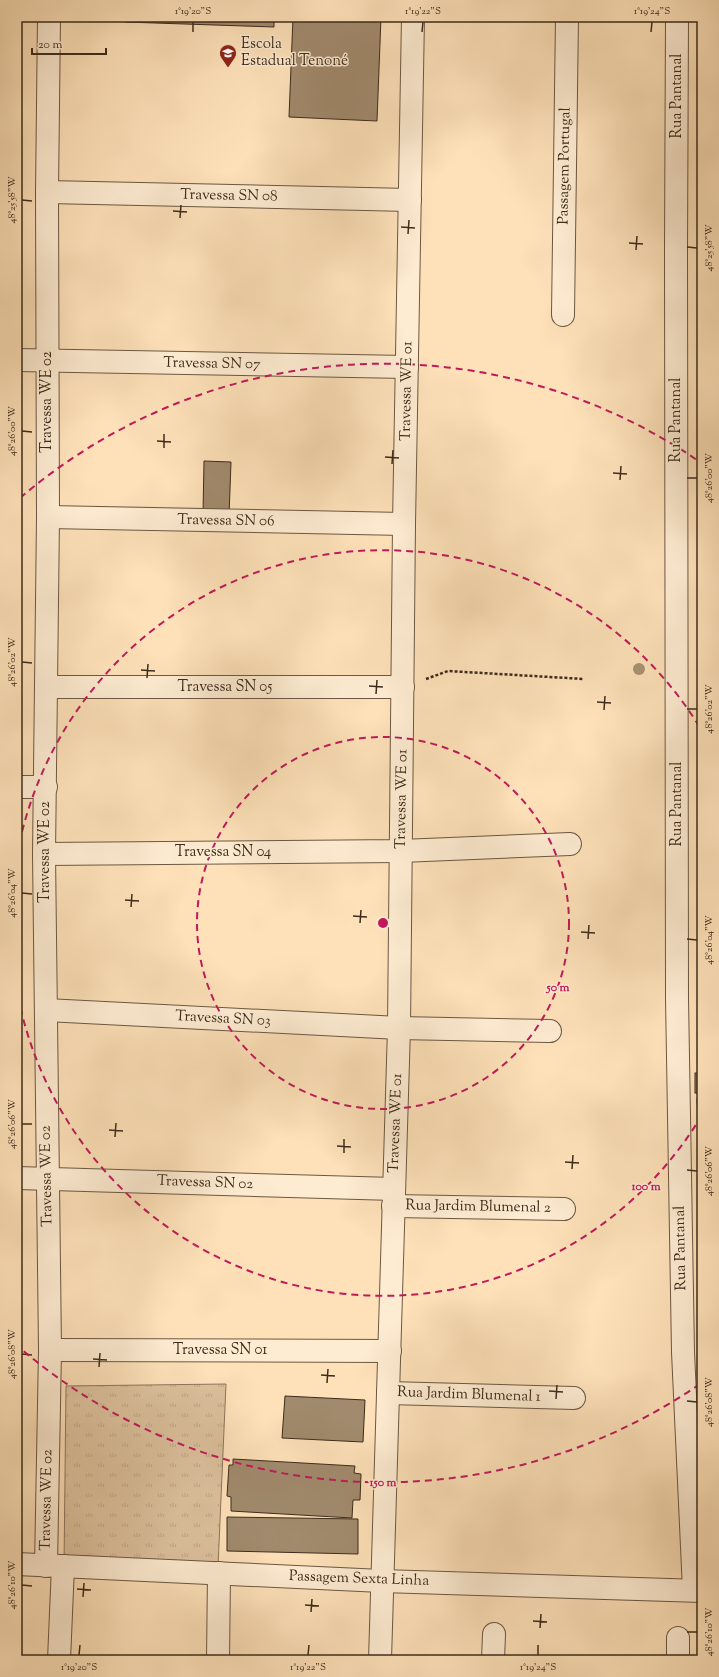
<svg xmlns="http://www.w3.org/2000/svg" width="719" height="1677" font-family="'Sorts Mill Goudy',serif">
  <defs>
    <pattern id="grass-tufts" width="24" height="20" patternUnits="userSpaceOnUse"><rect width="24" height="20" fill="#ddc29e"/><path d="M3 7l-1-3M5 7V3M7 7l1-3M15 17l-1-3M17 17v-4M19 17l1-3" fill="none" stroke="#bfa788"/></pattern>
  </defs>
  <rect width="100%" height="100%" fill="#fee1b9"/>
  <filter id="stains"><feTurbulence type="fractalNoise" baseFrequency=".005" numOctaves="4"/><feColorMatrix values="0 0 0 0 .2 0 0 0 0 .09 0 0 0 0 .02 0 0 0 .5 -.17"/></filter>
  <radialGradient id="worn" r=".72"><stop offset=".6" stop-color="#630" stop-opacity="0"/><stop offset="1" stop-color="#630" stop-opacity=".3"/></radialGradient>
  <!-- grass -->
  <polygon fill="url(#grass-tufts)" stroke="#8c765c" points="226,1384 218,1567 64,1565 66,1386"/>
  <!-- building -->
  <g fill="#a18a6d" stroke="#3c2b1b">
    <polygon points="125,17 274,17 274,27 125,22"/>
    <polygon points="293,17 381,17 377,121 289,117"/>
    <polygon points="204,461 231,462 229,516 203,515"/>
    <rect x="695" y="1073" width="7" height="20"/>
    <polygon points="702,1098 702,1132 699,1132 697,1099"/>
    <polygon points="285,1396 365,1400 363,1442 282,1438"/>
    <polygon points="233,1459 355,1466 354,1473 361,1474 360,1500 353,1500 352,1518 231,1511 231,1497 227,1496 229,1465 233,1465"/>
    <polygon points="227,1517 358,1519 358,1554 227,1551"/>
  </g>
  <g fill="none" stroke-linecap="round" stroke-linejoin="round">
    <!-- minor casing -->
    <g stroke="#6c5842" stroke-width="24">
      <g id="minor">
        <polyline points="677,17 676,249 677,998 683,1352 694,1590"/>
        <polyline points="47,192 410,200"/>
        <polyline points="563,315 567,17"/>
        <polyline points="17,360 407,367"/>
        <polyline points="48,517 404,524"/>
        <polyline points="46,687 403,687"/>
        <polyline points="17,787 46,787"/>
        <polyline points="44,854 401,851 570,844"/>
        <polyline points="46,1010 399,1028 550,1031"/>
        <polyline points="17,1178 394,1189"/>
        <polyline points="393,1206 564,1209"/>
        <polyline points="50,1350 390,1351"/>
        <polyline points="388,1393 574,1398"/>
        <polyline points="59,1660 63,1566"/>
        <polyline points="218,1660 219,1573"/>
        <polyline points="380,1660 399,1028 404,524 413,17"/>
        <polyline points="493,1660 494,1634"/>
        <polyline points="678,1660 678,1638"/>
      </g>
    </g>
    <!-- tertiary casing -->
    <g stroke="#6c5842" stroke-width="24">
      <g id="tertiary">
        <polyline points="17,1564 382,1581 702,1591"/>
        <polyline points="46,1566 50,1350 44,854 48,517 47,192 49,17"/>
      </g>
    </g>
    <!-- path -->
    <polyline stroke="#3c2b1b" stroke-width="2.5" stroke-dasharray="3 2" stroke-linecap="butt" points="426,679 448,671 584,679"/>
    <!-- minor -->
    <use href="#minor" stroke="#feecd2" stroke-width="22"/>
    <!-- tertiary -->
    <use href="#tertiary" stroke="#feecd2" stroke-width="22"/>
  </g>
  <!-- trees -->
  <circle fill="#a99274" cx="639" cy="669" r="6"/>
  <!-- ticks -->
  <path fill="none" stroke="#3c2b1b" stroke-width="1.5" d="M 193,32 L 193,22M 422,32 L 423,22M 651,32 L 652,22M 22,200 L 32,201M 173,211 L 187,212M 180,218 L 181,205M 401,227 L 415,228M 408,234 L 409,220M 629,243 L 643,244M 687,247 L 697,248M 636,250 L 637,236M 22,431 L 32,432M 157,441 L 171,442M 164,448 L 164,434M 385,457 L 399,458M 392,464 L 393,450M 613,473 L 627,474M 687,478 L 697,478M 620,480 L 621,466M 22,662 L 32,663M 141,670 L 155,671M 147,678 L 148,664M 369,686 L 383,687M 376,694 L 377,680M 597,702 L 611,703M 687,709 L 697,709M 604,710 L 605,696M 22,893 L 32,894M 125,900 L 139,901M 131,907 L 132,894M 353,916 L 367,917M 360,923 L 361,910M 581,932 L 595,933M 588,939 L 589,925M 687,939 L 697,940M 22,1124 L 32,1124M 109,1130 L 123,1131M 115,1137 L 116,1123M 337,1146 L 351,1147M 344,1153 L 344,1139M 565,1162 L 579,1163M 572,1169 L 573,1155M 687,1170 L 697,1171M 22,1354 L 32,1355M 93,1359 L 107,1360M 99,1367 L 100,1353M 321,1375 L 335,1376M 327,1383 L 328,1369M 549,1391 L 563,1392M 556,1399 L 557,1385M 687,1401 L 697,1402M 22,1585 L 32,1586M 77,1589 L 91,1590M 83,1597 L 84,1583M 305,1605 L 319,1606M 311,1612 L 312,1599M 533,1621 L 547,1622M 540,1628 L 541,1614M 687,1632 L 697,1632M 79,1655 L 80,1645M 308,1655 L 309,1645M 538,1655 L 538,1645"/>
  <!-- distance rings -->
  <g fill="none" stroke="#c2185b" stroke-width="2" stroke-dasharray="7 5">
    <circle cx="383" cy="923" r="186"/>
    <path d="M702 1115A372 372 0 0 1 17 991M17 855A372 372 0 0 1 702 731"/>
    <path d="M700 1384A559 559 0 0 1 20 1348M20 498A559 559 0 0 1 700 462"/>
  </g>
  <!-- icons -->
  <defs>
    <g id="school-pin" transform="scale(0.9)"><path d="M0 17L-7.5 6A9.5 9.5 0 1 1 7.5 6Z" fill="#8f2418" stroke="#feecd2"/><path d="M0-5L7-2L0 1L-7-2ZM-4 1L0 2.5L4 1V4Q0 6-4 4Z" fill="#fff"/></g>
  </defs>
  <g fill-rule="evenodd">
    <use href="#school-pin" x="228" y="53"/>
  </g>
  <g text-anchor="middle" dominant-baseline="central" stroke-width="3" stroke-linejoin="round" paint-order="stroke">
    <!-- poi labels -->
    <g font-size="15" fill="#3c2b1b" stroke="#feecd2" text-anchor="start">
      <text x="241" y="44">Escola<tspan x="241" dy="17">Estadual Tenoné</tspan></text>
    </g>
    <!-- street labels -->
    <g font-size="15" fill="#3c2b1b" stroke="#feecd2">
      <text transform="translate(677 96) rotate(-90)">Rua Pantanal</text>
      <text transform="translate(565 166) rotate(-89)">Passagem Portugal</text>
      <text transform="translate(229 196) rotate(1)">Travessa SN 08</text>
      <text transform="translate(212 364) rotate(1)">Travessa SN 07</text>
      <text transform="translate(407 391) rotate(-89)">Travessa WE 01</text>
      <text transform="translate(47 402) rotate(-90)">Travessa WE 02</text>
      <text transform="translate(676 420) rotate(-90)">Rua Pantanal</text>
      <text transform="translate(226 521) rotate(1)">Travessa SN 06</text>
      <text x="225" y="687">Travessa SN 05</text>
      <text transform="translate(402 799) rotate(-89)">Travessa WE 01</text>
      <text transform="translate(677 804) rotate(-90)">Rua Pantanal</text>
      <text transform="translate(45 852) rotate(-90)">Travessa WE 02</text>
      <text x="223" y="852">Travessa SN 04</text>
      <text transform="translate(223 1019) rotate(3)">Travessa SN 03</text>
      <text transform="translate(396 1123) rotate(-88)">Travessa WE 01</text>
      <text transform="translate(47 1176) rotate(-91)">Travessa WE 02</text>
      <text transform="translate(205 1183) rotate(2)">Travessa SN 02</text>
      <text transform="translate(478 1207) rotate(1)">Rua Jardim Blumenal 2</text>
      <text transform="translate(681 1248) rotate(-91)">Rua Pantanal</text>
      <text x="220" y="1350">Travessa SN 01</text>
      <text transform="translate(469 1395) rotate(2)">Rua Jardim Blumenal 1</text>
      <text transform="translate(47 1500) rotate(-89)">Travessa WE 02</text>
      <text transform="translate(359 1579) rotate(2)">Passagem Sexta Linha</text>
    </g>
  </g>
  <circle cx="383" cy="923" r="6" fill="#c2185b" stroke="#feecd2" stroke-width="2"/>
  <g font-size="12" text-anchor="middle" font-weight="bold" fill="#c2185b" stroke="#feecd2" stroke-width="3" stroke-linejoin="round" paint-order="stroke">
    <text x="558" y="991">50 m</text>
    <text x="646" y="1190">100 m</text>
    <text x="383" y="1486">150 m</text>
  </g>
  <!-- margin -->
  <rect width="719" height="1677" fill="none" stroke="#fee1b9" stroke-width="44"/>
  <!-- scale -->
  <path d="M32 48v6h74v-6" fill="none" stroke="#3c2b1b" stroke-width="2"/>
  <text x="38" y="48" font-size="12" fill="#3c2b1b" stroke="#feecd2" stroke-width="3" paint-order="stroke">20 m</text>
  <rect x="22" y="22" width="675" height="1633" fill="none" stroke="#3c2b1b" stroke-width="1.5"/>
  <g font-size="10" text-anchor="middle" fill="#3c2b1b">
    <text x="193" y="14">1°19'20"S</text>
    <text x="423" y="14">1°19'22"S</text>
    <text x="652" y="14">1°19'24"S</text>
    <text transform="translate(11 200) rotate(-90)" y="4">48°25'58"W</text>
    <text transform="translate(708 248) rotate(-90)" y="4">48°25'58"W</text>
    <text transform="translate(11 431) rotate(-90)" y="4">48°26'00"W</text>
    <text transform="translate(708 478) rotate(-90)" y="4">48°26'00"W</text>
    <text transform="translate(11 662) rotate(-90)" y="4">48°26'02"W</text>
    <text transform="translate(708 709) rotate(-90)" y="4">48°26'02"W</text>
    <text transform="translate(11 893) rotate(-90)" y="4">48°26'04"W</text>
    <text transform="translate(708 940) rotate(-90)" y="4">48°26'04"W</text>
    <text transform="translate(11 1124) rotate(-90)" y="4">48°26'06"W</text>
    <text transform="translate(708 1171) rotate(-90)" y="4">48°26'06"W</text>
    <text transform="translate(11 1354) rotate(-90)" y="4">48°26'08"W</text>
    <text transform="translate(708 1402) rotate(-90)" y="4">48°26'08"W</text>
    <text transform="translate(11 1585) rotate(-90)" y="4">48°26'10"W</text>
    <text transform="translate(708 1632) rotate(-90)" y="4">48°26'10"W</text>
    <text x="79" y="1670">1°19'20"S</text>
    <text x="308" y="1670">1°19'22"S</text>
    <text x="538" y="1670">1°19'24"S</text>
  </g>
  <rect width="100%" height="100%" filter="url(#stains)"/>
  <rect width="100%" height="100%" fill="url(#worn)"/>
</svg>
